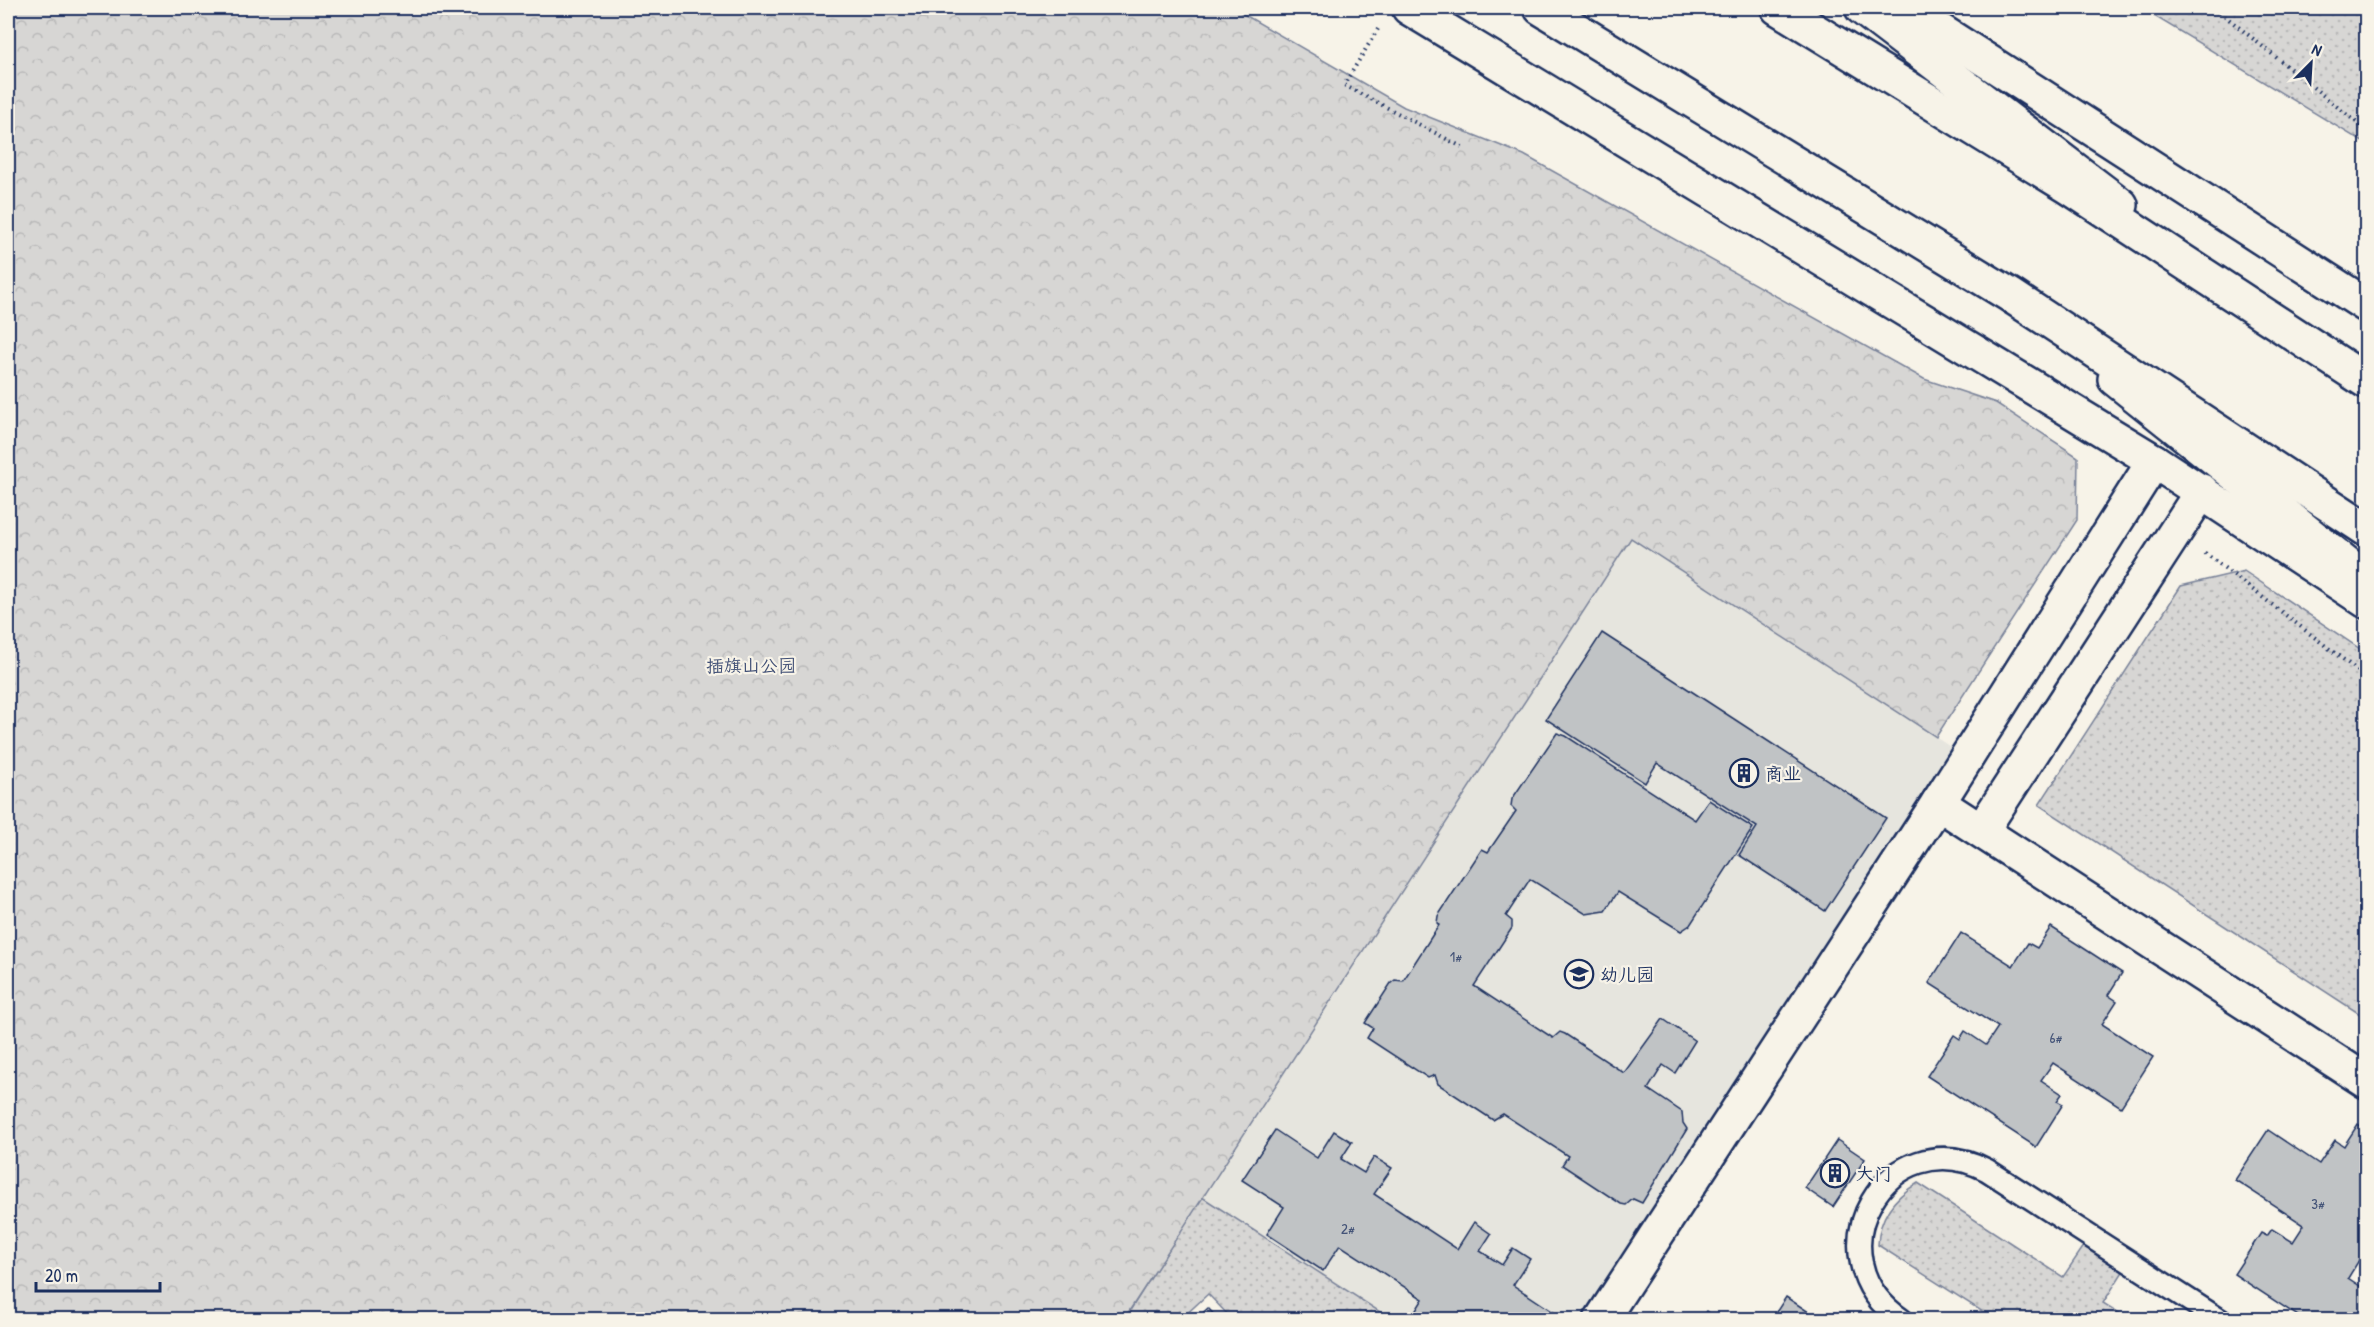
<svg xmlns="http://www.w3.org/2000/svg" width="2374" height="1327" font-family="'Patrick Hand','LXGW WenKai TC',sans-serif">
  <defs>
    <pattern id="grass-dots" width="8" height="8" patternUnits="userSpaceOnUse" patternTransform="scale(1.5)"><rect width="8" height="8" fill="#d7d6d4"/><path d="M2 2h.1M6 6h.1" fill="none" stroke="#b8b8b8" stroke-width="1.8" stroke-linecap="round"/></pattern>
    <pattern id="forest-crowns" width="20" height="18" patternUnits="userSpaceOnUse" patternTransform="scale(1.5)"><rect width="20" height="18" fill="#d7d6d4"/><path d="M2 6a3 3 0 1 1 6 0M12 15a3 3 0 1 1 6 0" fill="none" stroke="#b8b8b8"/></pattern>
  </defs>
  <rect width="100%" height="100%" fill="#f7f3e8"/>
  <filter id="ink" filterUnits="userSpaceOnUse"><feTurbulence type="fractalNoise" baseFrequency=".0167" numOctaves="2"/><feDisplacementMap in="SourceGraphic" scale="12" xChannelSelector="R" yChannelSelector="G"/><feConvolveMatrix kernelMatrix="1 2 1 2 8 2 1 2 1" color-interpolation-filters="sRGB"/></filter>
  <g filter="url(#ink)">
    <!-- built -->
    <polygon fill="#e6e5de" points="1631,537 1955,750 1586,1319 1391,1319 1202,1197"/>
    <!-- grass -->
    <g fill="url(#grass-dots)" stroke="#798299" stroke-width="1.5">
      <polygon points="2141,8 2366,8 2366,144"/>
      <polygon points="2244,571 2366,653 2366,1018 2039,805 2181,586"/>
      <path d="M 1918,1183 L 2063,1277 L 2084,1246 L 2124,1270 L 2103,1303 L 2129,1319 L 1994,1319 L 1878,1245 C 1879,1216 1894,1197 1918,1183 Z"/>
      <polygon points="1202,1197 1391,1319 1232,1319 1208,1294 1181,1319 1124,1320"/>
    </g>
    <!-- forest -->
    <polygon fill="url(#forest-crowns)" stroke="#798299" stroke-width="1.5" points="8,8 1233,8 1404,107 1524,155 1924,379 1996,403 2078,457 2077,520 1936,737 1631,538 1124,1319 8,1319"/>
    <!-- building -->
    <g fill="#c0c3c5" stroke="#1b2f5e" stroke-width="1.5">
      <polygon points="1602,633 1886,818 1825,911 1739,855 1757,827 1657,763 1645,783 1546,719"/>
      <polygon points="1557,733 1566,736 1695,820 1709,800 1753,828 1690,925 1681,931 1618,892 1605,911 1586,914 1530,879 1506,916 1512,921 1512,928 1474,986 1553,1038 1560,1032 1565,1034 1624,1073 1663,1019 1695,1041 1675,1073 1663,1065 1648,1089 1682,1112 1683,1123 1687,1129 1642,1203 1633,1199 1626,1205 1621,1204 1562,1165 1568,1156 1503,1114 1493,1120 1438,1084 1435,1075 1428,1078 1367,1038 1373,1028 1365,1023 1391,983 1395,980 1403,981 1439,925 1437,923 1438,916 1482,849 1488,852 1516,811 1511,806 1512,799"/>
      <polygon points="2051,927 2122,973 2108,995 2117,1001 2102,1024 2153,1057 2121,1107 2053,1063 2041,1080 2062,1094 2057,1101 2063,1104 2036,1147 1927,1076 1954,1035 1960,1039 1965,1031 1986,1045 1998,1027 1929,983 1961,933 2013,966 2028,943 2037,948"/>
      <polygon points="2358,1124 2366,1130 2366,1265 2359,1260 2348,1278 2366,1290 2364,1298 2366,1307 2359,1320 2304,1320 2234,1274 2261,1233 2267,1236 2272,1229 2293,1242 2304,1225 2235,1180 2268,1130 2319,1164 2335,1140 2344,1146"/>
      <polygon points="1275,1130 1317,1158 1334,1131 1352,1142 1341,1159 1364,1173 1374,1157 1392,1168 1374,1194 1457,1249 1474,1222 1491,1234 1480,1251 1502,1265 1513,1248 1530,1259 1513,1285 1555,1313 1551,1320 1410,1320 1423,1299 1340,1245 1323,1271 1267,1234 1284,1207 1242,1180"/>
      <polygon points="1837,1140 1865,1159 1833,1207 1805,1188"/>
      <polygon points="1786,1297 1821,1320 1771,1320"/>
      <polygon points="1208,1308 1219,1320 1195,1320"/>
      <polygon points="1706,1311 1719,1320 1700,1320"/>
    </g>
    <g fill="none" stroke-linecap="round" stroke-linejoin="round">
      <!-- lane casing -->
      <g stroke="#1b2f5e" stroke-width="26">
        <path id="lane" d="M 1902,1320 C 1807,1256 1888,1118 1987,1170 L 2220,1320"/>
      </g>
      <!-- street casing -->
      <g stroke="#1b2f5e" stroke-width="38">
        <g id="street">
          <polyline points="1938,803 2366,1081"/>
          <polyline points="1982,830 2202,491"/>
          <polyline points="1601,1320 1938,803 2154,461"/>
        </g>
      </g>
      <!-- secondary casing -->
      <g stroke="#1b2f5e" stroke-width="38">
        <g id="secondary">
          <polyline points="1409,8 2154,461 2366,601"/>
          <polyline points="1862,8 2121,205"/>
          <polyline points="1905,8 2366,305"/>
          <polyline points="2115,379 2356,571"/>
        </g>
      </g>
      <!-- highway casing -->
      <g stroke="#1b2f5e" stroke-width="38">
        <g id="highway">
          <polyline points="1541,8 2010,295 2366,529"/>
          <polyline points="1778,8 2069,187 2366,381"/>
        </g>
      </g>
      <!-- path -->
      <g stroke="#1b2f5e" stroke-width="4" stroke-dasharray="1.5 4.5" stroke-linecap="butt">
        <polyline points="2215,8 2366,130"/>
        <polyline points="1378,29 1344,85 1464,148"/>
        <polyline points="2205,553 2366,677"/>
      </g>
      <!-- lane -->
      <use href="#lane" stroke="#f7f3e8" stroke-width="21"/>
      <!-- street -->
      <use href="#street" stroke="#f7f3e8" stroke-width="33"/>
      <!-- secondary -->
      <use href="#secondary" stroke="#f7f3e8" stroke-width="33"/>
      <!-- highway -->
      <use href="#highway" stroke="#f7f3e8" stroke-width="33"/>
    </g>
  </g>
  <!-- icons -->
  <defs>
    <g id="building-ring" transform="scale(1.5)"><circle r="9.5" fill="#f7f3e8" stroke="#1b2f5e" stroke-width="1.5"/><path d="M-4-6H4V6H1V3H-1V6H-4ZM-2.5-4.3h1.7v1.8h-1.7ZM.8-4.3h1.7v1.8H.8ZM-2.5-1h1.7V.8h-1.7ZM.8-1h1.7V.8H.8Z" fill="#1b2f5e"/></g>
    <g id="school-ring" transform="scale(1.5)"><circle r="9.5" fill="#f7f3e8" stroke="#1b2f5e" stroke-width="1.5"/><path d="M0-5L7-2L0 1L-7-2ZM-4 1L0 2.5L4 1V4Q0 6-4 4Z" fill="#1b2f5e"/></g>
  </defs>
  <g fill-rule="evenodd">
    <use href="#building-ring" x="1744" y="773"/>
    <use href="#school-ring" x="1579" y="974"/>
    <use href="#building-ring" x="1835" y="1173"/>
  </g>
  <g text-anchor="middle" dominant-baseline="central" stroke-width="4.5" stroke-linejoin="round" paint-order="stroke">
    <!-- number labels -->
    <g font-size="15" fill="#445478">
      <text x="1456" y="956">1#</text>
      <text x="2056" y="1037">6#</text>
      <text x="2318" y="1203">3#</text>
      <text x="1348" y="1228">2#</text>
    </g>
    <!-- park labels -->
    <g font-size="18" fill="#415076" stroke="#f7f3e8">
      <text x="751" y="665">插旗山公园</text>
    </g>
    <!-- poi labels -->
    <g font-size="18" fill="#1b2f5e" stroke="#f7f3e8" text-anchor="start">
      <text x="1765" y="773">商业</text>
      <text x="1600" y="974">幼儿园</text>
      <text x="1856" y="1173">大门</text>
    </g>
  </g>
  <!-- margin -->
  <rect width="2374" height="1327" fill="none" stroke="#f7f3e8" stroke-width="30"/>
  <rect x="15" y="15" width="2344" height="1297" fill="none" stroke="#1b2f5e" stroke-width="2" filter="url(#ink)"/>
  <!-- north arrow -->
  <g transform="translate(2311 63) rotate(24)" stroke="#f7f3e8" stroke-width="4.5" paint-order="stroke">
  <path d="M0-4.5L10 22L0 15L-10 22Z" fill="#1b2f5e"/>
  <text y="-9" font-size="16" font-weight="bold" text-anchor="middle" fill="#1b2f5e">N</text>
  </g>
  <!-- scale -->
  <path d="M36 1282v9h124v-9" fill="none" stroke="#1b2f5e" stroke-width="3"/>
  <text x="45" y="1282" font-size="18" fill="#1b2f5e" stroke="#f7f3e8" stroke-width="4.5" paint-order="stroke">20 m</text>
</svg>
